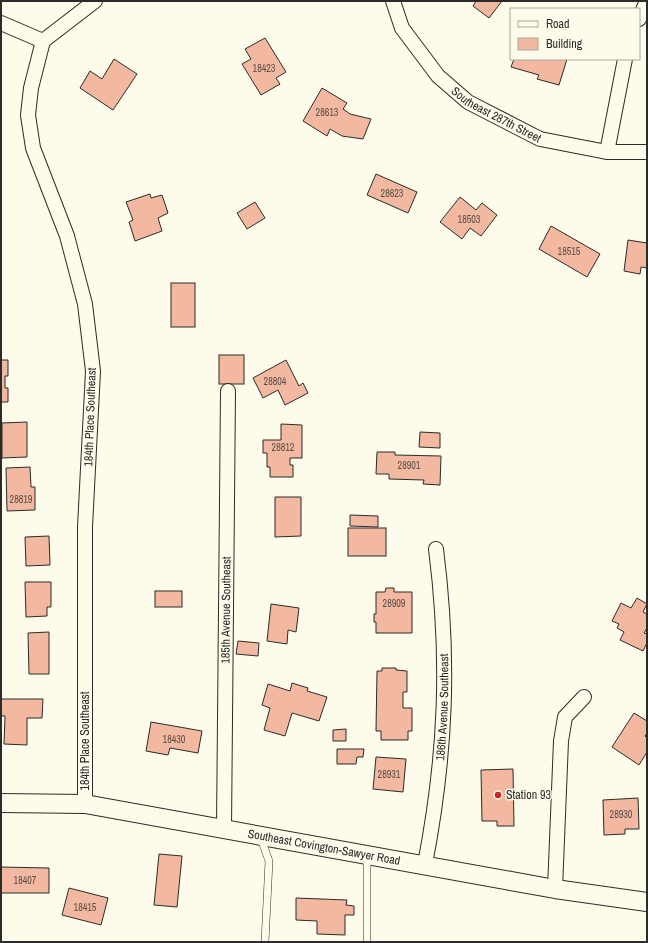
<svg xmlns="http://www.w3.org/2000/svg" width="648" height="943" font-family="'Archivo Narrow',sans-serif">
  <rect width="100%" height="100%" fill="#fdfbea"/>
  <!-- building -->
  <g fill="#f2b8a0" stroke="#2b2b2b">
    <polygon points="476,1 502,1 489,18 473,6"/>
    <polygon points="265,38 286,72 276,78 280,84 261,95 242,64 251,59 245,49"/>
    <polygon points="114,59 137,74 113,110 80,88 90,71 102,79"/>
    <polygon points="514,59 567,59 559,85 537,79 539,75 511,67"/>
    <polygon points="322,88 347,103 343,109 350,114 371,119 363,139 342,136 330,129 327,136 303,121"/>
    <polygon points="376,174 417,192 408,213 367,195"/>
    <polygon points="150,194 151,198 162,195 168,213 158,218 162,231 135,241 129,222 133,220 126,202"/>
    <polygon points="460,197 476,210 482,203 497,215 481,236 470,228 462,239 440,222"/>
    <polygon points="255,202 265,218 247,229 237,213"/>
    <polygon points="551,226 600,254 587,277 539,249"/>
    <polygon points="628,240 647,243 647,268 641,267 640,274 624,271"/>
    <rect x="171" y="283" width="24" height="44"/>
    <rect x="219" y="355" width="25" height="29"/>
    <polygon points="1,360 8,360 8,376 5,376 5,388 8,388 8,402 1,402"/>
    <polygon points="286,360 299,386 303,383 308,393 285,405 278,390 263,398 253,378"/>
    <polygon points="27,422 27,457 2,458 2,423"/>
    <polygon points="281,424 302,425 302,458 290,458 290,465 293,465 293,477 270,477 270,467 267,467 267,453 263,453 263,440 281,440"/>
    <polygon points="420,432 440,433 440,448 419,447"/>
    <polygon points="377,452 395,452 395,455 441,456 440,485 423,484 424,480 389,479 389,474 376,474"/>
    <polygon points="30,467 31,487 35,487 35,510 7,511 6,468"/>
    <polygon points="275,497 301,497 301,536 275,537"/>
    <polygon points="350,515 378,516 378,527 350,526"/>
    <rect x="348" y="528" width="38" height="28"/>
    <polygon points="49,536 50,565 26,566 25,537"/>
    <polygon points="25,582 51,582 51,607 47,607 47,616 26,617"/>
    <polygon points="386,588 394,588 394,592 412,592 412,633 376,633 376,622 374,622 374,614 376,614 376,592 385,592"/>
    <rect x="155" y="591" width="27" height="16"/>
    <polygon points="637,598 647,604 643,612 647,614 647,628 644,633 647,634 647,643 643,651 620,640 624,632 617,628 619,624 612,621 621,603 631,608"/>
    <polygon points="271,604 299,608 296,632 288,630 287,644 267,641"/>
    <polygon points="49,632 49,674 29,674 28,633"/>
    <polygon points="238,641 259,643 258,656 236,654"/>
    <polygon points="382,668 396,668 396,670 407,671 407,692 403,692 403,708 412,708 412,731 408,731 408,740 381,740 381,731 376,731 377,671 382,671"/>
    <polygon points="292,683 308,688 307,691 327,697 319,721 292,713 285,736 264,730 270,708 262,705 268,684 290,691"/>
    <polygon points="1,699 43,699 42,718 27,718 27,745 4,744 5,716 1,716"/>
    <polygon points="634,713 647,721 647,733 645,736 647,738 647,752 639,765 612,747"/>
    <polygon points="151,722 202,731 198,753 170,748 168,755 146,751"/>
    <polygon points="346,729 346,741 333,741 333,730"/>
    <polygon points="337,749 364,749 363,757 357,757 356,764 337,764"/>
    <polygon points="376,757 406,759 403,792 373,789"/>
    <polygon points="513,769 514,826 497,826 497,821 482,821 481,770"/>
    <polygon points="638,798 639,829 625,829 625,834 604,835 603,800"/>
    <polygon points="159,854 182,856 177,907 154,905"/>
    <polygon points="1,867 49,868 49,893 1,893"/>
    <polygon points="69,888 108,898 101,925 62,915"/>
    <polygon points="296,898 347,900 346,905 354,906 354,915 345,915 345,935 317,934 317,921 296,920"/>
  </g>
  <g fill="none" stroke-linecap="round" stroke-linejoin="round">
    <!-- service casing -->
    <g stroke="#2b2b2b" stroke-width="8">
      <g id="service">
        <polyline points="260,836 269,861 265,942"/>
        <polyline points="367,942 367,856"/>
      </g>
    </g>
    <!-- minor casing -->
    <g stroke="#2b2b2b" stroke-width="16">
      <g id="minor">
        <path id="s1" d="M 393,1 L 402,28 L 438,76 L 468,102 L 540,139 L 607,152 L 647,152"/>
        <polyline points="639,19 647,1"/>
        <polyline points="1,23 43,41 95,1"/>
        <polyline points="43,41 31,88 28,115 33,148 67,236 85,304 93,371 85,527 85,804"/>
        <polyline points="607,152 625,59"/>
        <path id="s2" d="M 224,828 L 228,391"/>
        <path id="s3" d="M 425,864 C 446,755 450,659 436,549"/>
        <polyline points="555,889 561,741 565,717 584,697"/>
      </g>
    </g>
    <!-- tertiary casing -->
    <g stroke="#2b2b2b" stroke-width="20">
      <g id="tertiary">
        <path id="s4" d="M 1,803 L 85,804 L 555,889 L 647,902"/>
      </g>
    </g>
    <!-- service -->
    <use href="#service" stroke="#fdfbea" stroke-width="7"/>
    <!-- minor -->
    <use href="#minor" stroke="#fdfbea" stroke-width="14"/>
    <!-- tertiary -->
    <use href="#tertiary" stroke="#fdfbea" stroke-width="18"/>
  </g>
  <!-- markers -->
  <circle fill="#c62828" stroke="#fdfbea" stroke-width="1.5" cx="498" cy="795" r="4"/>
  <g text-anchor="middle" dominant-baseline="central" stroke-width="3" stroke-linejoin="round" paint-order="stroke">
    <!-- number labels -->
    <g font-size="10" fill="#5d4e48">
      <text x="264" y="68">18423</text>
      <text x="327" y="112">28613</text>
      <text x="392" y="193">28623</text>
      <text x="469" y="219">18503</text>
      <text x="569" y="251">18515</text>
      <text x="275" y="381">28804</text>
      <text x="283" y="447">28812</text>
      <text x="409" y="465">28901</text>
      <text x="21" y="499">28819</text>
      <text x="394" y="603">28909</text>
      <text x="174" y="739">18430</text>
      <text x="389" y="774">28931</text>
      <text x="621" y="814">28930</text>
      <text x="25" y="880">18407</text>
      <text x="85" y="907">18415</text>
    </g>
    <!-- street labels -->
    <g font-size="12" fill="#2b2b2b" stroke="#fdfbea">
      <text stroke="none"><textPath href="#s1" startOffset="159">Southeast 287th Street</textPath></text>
      <text transform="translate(90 417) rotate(-88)">184th Place Southeast</text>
      <text stroke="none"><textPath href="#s2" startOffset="218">185th Avenue Southeast</textPath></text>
      <text stroke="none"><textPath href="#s3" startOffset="158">186th Avenue Southeast</textPath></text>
      <text transform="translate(85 741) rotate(-90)">184th Place Southeast</text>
      <text stroke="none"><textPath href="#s4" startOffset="327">Southeast Covington-Sawyer Road</textPath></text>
    </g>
    <!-- poi labels -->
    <g font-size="12" fill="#2b2b2b" stroke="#fdfbea" text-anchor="start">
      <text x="506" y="795">Station 93</text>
    </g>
  </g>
  <!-- border -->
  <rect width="648" height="943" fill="none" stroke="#2b2b2b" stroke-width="4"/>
  <!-- legend -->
  <rect x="510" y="8" width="130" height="52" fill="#fdfbea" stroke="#a9a89e"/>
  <rect x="518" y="21" width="20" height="6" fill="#fdfbea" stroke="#a9a89e"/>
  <text x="546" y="28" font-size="12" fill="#2b2b2b">Road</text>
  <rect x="518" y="38" width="20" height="12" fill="#f2b8a0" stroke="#a9a89e"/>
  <text x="546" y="48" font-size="12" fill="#2b2b2b">Building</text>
</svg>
